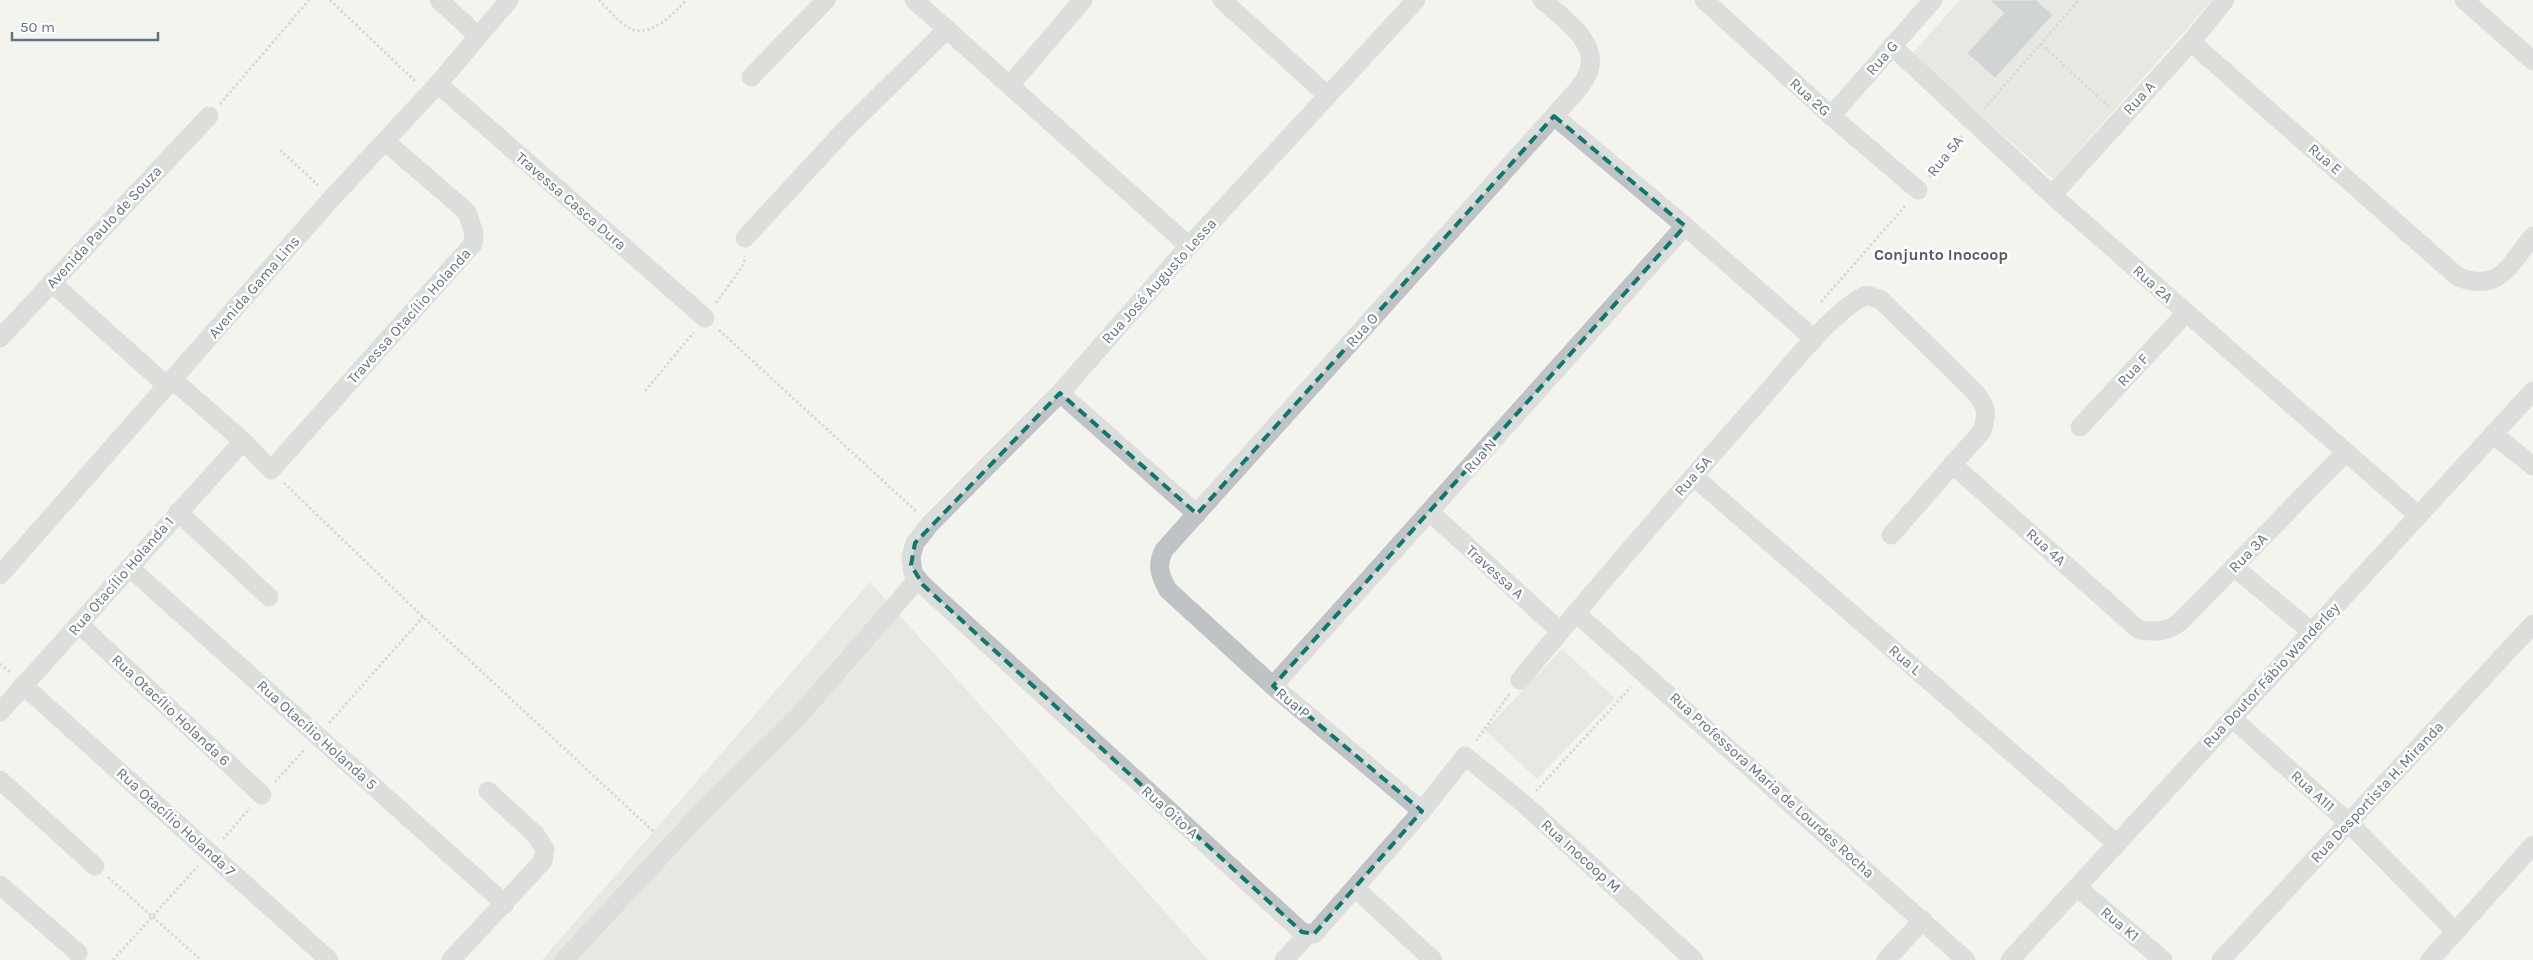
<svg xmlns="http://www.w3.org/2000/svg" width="2533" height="960" font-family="Karla,sans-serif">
  <rect width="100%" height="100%" fill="#f4f4ef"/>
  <!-- park -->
  <g fill="#d4dad1">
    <polygon points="1960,0 2212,0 2053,179 1912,54"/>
    <polygon points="870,582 1208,960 542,960"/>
    <polygon points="1562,649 1615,698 1537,779 1485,730"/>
  </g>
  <!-- building -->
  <polygon fill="#a7aeb4" stroke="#d5d5d2" points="1990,0 2036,0 2053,15 1995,78 1967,53 2004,13"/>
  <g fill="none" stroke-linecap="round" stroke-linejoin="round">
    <!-- path -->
    <g stroke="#b9bbbd" stroke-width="3" stroke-dasharray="2.5 2.5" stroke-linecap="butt">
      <polyline points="330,0 415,81"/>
      <path d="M 599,0 C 608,9 619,23 631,29 C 650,38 675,13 686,0"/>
      <polyline points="2041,44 2108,106"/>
      <polyline points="220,104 309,0"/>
      <polyline points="1984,109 2079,0"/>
      <polyline points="280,150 318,185"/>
      <polyline points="1929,177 1963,135"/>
      <polyline points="1821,302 1906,205"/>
      <polyline points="716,303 744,264 745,256"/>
      <polyline points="719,330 917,512"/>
      <polyline points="645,391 694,332"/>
      <polyline points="284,483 423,617 654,832"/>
      <polyline points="0,664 11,673"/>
      <polyline points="329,723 423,617"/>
      <polyline points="1476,741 1510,693"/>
      <polyline points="275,782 304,750"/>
      <polyline points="1536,791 1631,687"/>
      <polyline points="223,839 250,808"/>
      <polyline points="108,877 201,960"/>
      <polyline points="113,960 198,866"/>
    </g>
    <!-- minor -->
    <g stroke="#bfc3c6" stroke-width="19">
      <polyline points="439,0 478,36"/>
      <polyline points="914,0 1189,246"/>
      <polyline points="1222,0 1327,95"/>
      <polyline points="1416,0 1189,246 1060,393 930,524 915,543 911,557 913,573 923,585 1302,932 1314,934 1422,811 1465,756 1524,804 1694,960"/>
      <polyline points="1704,0 1831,116 1918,190"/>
      <polyline points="2464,0 2533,61"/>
      <path d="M 2191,42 L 2458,277 C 2500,293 2509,265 2533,236"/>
      <polyline points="1892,46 2052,195 2419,516"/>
      <polyline points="751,77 826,0"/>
      <polyline points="438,84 705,318"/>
      <polyline points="1010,85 1083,0"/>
      <polyline points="1554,116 1685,226 1814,339"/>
      <polyline points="1831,116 1933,0"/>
      <polyline points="2052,195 2191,42 2225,0"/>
      <polyline points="745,238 843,132 947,29"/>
      <polyline points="51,282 166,385"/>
      <polyline points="0,338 209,116"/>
      <polyline points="172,379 243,441 271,470 473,244 474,233 467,212 386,142"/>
      <polyline points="1060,393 1197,514"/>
      <polyline points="2080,427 2186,313"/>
      <polyline points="2493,434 2533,466"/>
      <path d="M 1952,464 L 2139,630 C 2156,632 2167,632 2180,622 L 2345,453"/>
      <polyline points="1693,476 2117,844"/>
      <polyline points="178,512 269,597"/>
      <polyline points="1430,512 1560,631"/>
      <polyline points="129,567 505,904"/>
      <polyline points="2234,567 2312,632"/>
      <polyline points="0,575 332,198 438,84 509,0"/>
      <polyline points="1576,613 1966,960"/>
      <polyline points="80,625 262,795"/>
      <path d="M 1520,680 C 1599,584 1680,491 1762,398 C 1785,372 1837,306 1867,295 L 1881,300 L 1975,392 C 1987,408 1988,412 1982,431 L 1891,535"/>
      <polyline points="23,685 329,960"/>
      <polyline points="1273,686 1685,226"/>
      <polyline points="0,712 243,441"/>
      <polyline points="2232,718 2349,823 2455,931"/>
      <polyline points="0,780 95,866"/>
      <path d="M 1422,811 L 1273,686 L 1168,590 C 1160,576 1156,565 1164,550 L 1554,116 C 1564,104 1579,91 1586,77 C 1604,45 1563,18 1542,0"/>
      <polyline points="0,885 78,953"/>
      <polyline points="2077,887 2163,960"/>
      <polyline points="1355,888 1433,960"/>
      <polyline points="451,960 543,861 545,849 535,834 488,791"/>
      <polyline points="564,960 698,816 797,718 917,580"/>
      <polyline points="1284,960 1308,934"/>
      <polyline points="1886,960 1923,920"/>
      <polyline points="2010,960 2533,391"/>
      <polyline points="2221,960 2533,624"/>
      <polyline points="2430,960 2533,845"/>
    </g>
  </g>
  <!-- marked area -->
  <path d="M0 0H2533V960H0ZM 1554,116 L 1685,226 L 1273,686 L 1422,811 L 1314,934 L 1302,932 L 923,585 L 911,565 L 915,543 L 1060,393 L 1197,514 Z" fill="#f4f4ef" fill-opacity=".55" fill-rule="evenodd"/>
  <path fill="none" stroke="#0f766e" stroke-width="4" stroke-dasharray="10 6" stroke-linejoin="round" d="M 1554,116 L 1685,226 L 1273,686 L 1422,811 L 1314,934 L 1302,932 L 923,585 L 911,565 L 915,543 L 1060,393 L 1197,514 Z"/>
  <g text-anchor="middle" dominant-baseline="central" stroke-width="5" stroke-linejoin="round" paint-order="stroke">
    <!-- street labels -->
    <g font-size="15" fill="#637280" stroke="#fff">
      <text transform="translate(1882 58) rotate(-49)">Rua G</text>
      <text transform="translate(1810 97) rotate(42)">Rua 2G</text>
      <text transform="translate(2139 98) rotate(-48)">Rua A</text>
      <text transform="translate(1945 156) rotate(-51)">Rua 5A</text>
      <text transform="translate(2325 159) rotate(41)">Rua E</text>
      <text transform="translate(571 201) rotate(41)">Travessa Casca Dura</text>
      <text transform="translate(104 227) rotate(-47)">Avenida Paulo de Souza</text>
      <text transform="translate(1159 281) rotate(-48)">Rua José Augusto Lessa</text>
      <text transform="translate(2153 284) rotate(42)">Rua 2A</text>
      <text transform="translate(254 287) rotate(-49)">Avenida Gama Lins</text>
      <text transform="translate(409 316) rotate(-48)">Travessa Otacílio Holanda</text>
      <text transform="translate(1362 330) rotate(-48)">Rua O</text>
      <text transform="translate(2133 370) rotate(-47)">Rua F</text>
      <text transform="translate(1480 456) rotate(-48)">Rua N</text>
      <text transform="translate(1693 476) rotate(-49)">Rua 5A</text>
      <text transform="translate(2046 547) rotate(42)">Rua 4A</text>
      <text transform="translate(2248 553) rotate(-46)">Rua 3A</text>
      <text transform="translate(1495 572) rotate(42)">Travessa A</text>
      <text transform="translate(121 576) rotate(-49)">Rua Otacílio Holanda 1</text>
      <text transform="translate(1905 660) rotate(41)">Rua L</text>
      <text transform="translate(2271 675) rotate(-47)">Rua Doutor Fábio Wanderley</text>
      <text transform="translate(1293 703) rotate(40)">Rua P</text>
      <text transform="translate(171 710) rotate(43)">Rua Otacílio Holanda 6</text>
      <text transform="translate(317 735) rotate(42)">Rua Otacílio Holanda 5</text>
      <text transform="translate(1772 785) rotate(42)">Rua Professora Maria de Lourdes Rocha</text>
      <text transform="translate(2313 791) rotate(42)">Rua A1I1</text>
      <text transform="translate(2377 792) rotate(-47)">Rua Desportista H. Miranda</text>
      <text transform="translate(1170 812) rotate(42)">Rua Oito A</text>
      <text transform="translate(176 822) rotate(42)">Rua Otacílio Holanda 7</text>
      <text transform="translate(1581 856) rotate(42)">Rua Inocoop M</text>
      <text transform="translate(2120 924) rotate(40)">Rua K1</text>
    </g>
    <!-- neighbourhood labels -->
    <g font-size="16" font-weight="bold" fill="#515c65" stroke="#fff">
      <text x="1941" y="254">Conjunto Inocoop</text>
    </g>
  </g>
  <!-- scale -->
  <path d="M12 32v8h146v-8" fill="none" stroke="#637280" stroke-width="2.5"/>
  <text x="20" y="32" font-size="15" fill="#637280" stroke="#ffffff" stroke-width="4" paint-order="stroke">50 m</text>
</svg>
